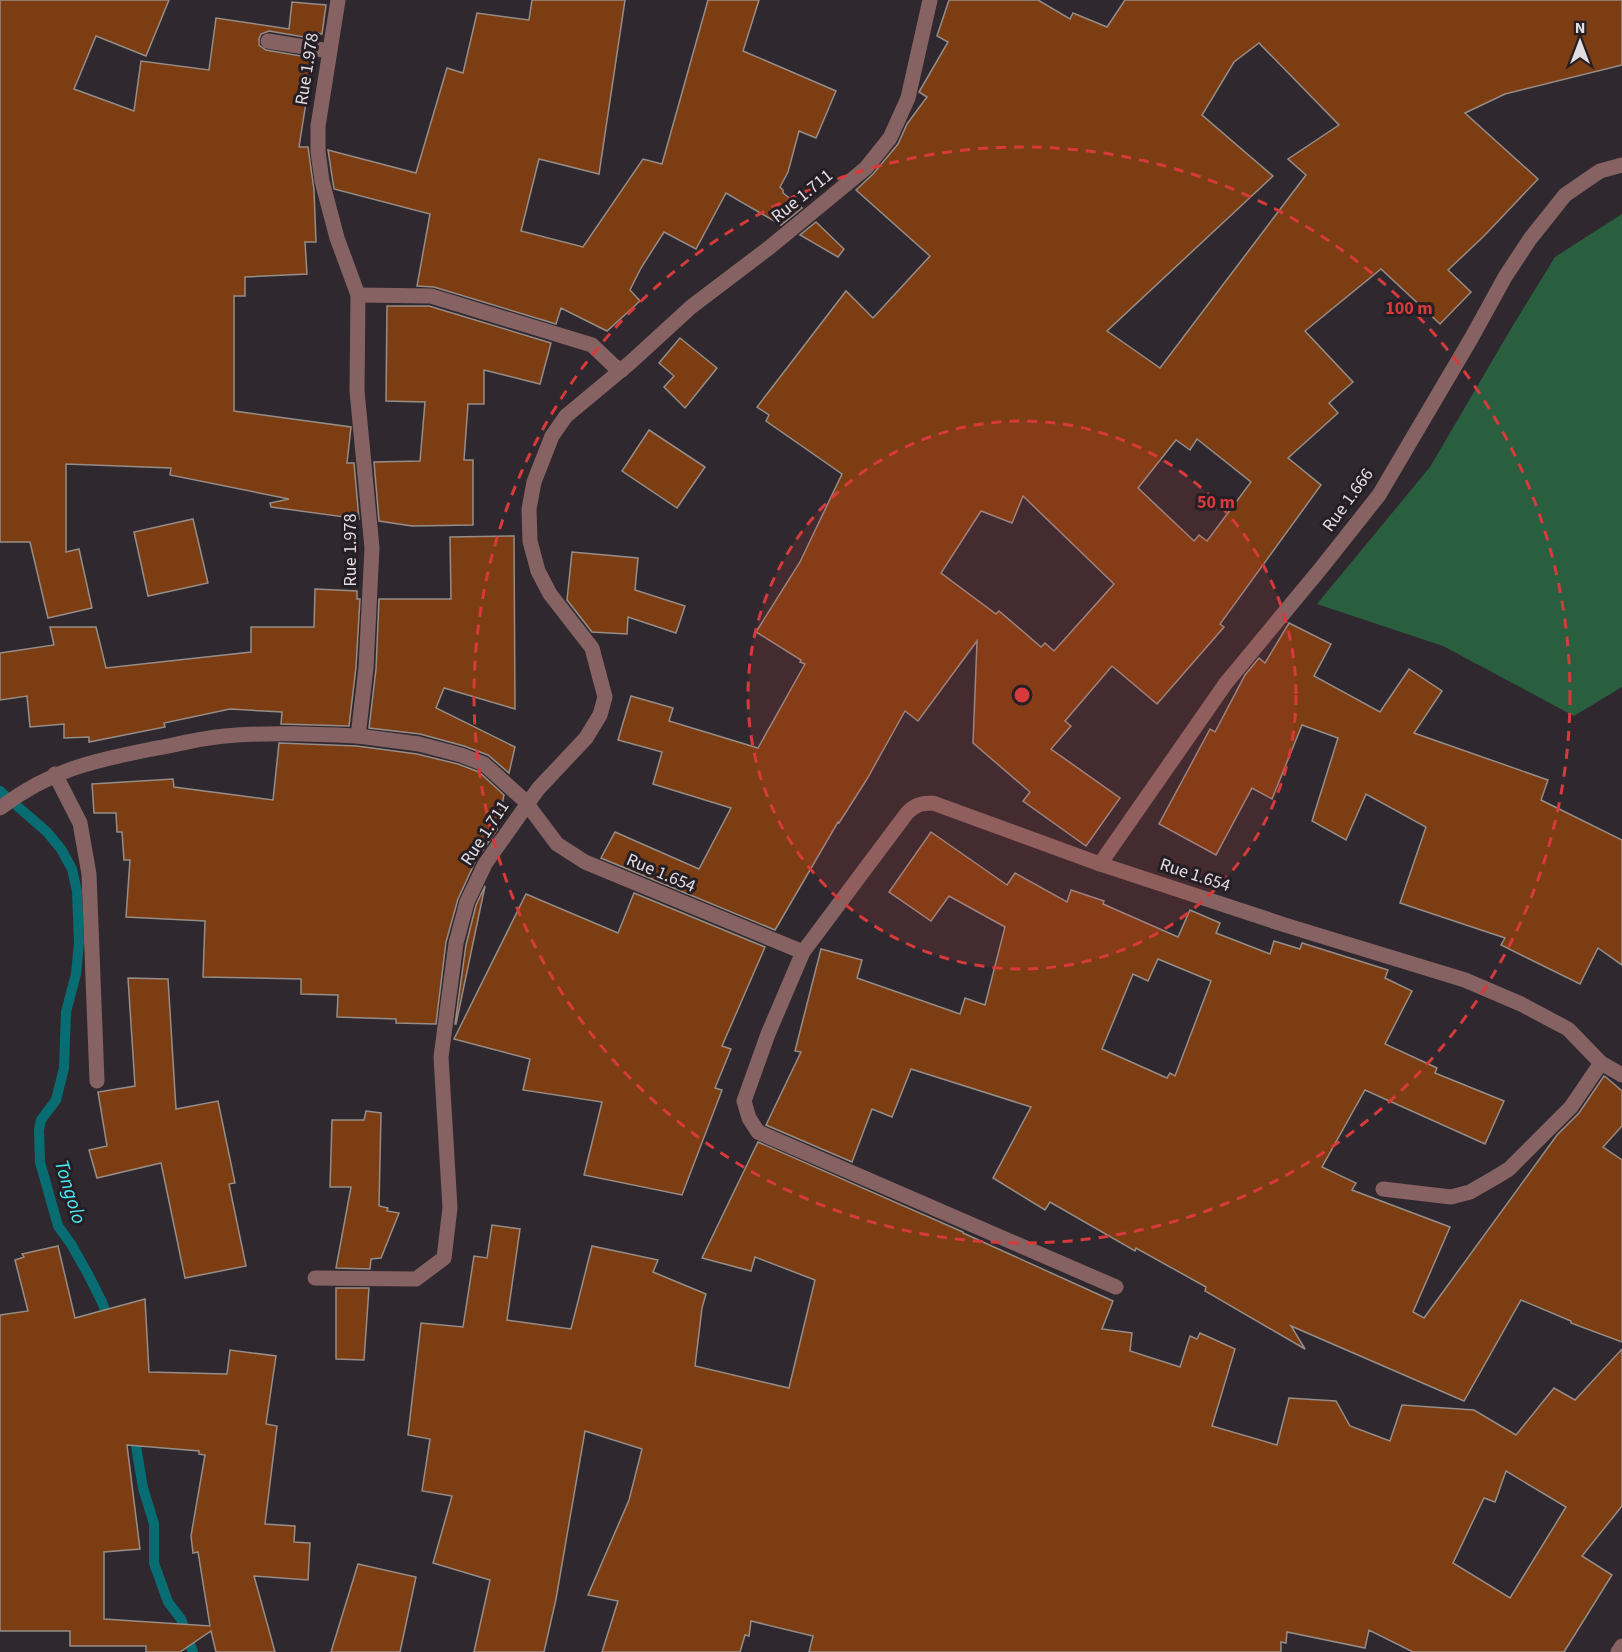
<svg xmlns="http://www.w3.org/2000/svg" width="1622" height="1652" font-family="'Source Sans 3',sans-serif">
  <rect width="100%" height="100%" fill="#2f292f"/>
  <!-- green -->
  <polygon fill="#295f3e" points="1622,214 1622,687 1574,716 1443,646 1317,604 1430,467 1512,327 1555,257"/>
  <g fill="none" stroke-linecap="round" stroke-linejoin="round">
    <!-- stream -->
    <g stroke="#086d72" stroke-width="10">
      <polyline points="0,791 47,832 61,849 72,869 77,891 79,943 76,974 66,1012 64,1068 56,1100 41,1120 39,1130 40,1162 58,1226 71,1244 89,1276 102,1302 109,1322"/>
      <polyline points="134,1434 143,1488 154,1524 154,1563 168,1602 181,1619 193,1652"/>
    </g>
  </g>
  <!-- building -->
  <g fill="#7c3d13" stroke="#968d88" stroke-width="1.5" fill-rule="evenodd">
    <polygon points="0,0 169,0 146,56 96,36 74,89 134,111 141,61 209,70 216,18 289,29 292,2 326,5 322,34 317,33 316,39 269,31 261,34 259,39 259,45 266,50 313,58 299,147 308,147 314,190 316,242 305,242 307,274 245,277 245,296 234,296 234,411 351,427 347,463 354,463 359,519 271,507 270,503 289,499 170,475 171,468 66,464 66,552 79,549 92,608 48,618 30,542 0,542"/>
    <polygon points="532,0 625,0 599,174 539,159 521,231 583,247 643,159 662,164 708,0 759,0 743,51 836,91 816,138 799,131 788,172 780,187 783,190 783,193 802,208 781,225 726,193 696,249 664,232 641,268 630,290 640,301 607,331 561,308 556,324 434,287 417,286 430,214 334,189 328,150 416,173 447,68 463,73 477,13 529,20"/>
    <path d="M 949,0 L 1038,0 L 1070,19 L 1073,13 L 1107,27 L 1125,0 L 1622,0 L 1622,65 L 1505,94 L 1465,113 L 1538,179 L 1484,236 L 1448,270 L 1471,292 L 1440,324 L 1381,269 L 1305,331 L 1353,382 L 1329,403 L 1338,413 L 1288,458 L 1321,485 L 1220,624 L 1224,627 L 1157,704 L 1112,666 L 1065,721 L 1071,726 L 1051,749 L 1120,798 L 1086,846 L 1023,801 L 1030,792 L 973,743 L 977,641 L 918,721 L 905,711 L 867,779 L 839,823 L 838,822 L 775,930 L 601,858 L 615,832 L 699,869 L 731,808 L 653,784 L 662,752 L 618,740 L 631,696 L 673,708 L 669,721 L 758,748 L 805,664 L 800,662 L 801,660 L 756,632 L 800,562 L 842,474 L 766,421 L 769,415 L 757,407 L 846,291 L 873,318 L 930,256 L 856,190 L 873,174 L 898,144 L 907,124 L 927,97 L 919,92 L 948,42 L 937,36 ZM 1259,43 L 1339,125 L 1288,159 L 1306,175 L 1160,368 L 1107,331 L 1273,176 L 1202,115 L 1234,62 ZM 1197,439 L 1251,482 L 1207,541 L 1199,535 L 1194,541 L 1138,488 L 1176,440 L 1190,450 ZM 1023,496 L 1114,584 L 1054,651 L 1045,643 L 1041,647 L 999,611 L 996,614 L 941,573 L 981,511 L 1012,523 Z"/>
    <polygon points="816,222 844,249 838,257 800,235"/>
    <polygon points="387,306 429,306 551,343 540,384 484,370 484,404 468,404 464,460 473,460 473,525 412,526 379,521 374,462 420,461 425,402 386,401"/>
    <polygon points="680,338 717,368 685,408 664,387 674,376 659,363"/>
    <polygon points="649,430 705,467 677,508 622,471"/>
    <polygon points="193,519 208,583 148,596 134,532"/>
    <polygon points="514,536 515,709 444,688 436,708 515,747 509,773 488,755 464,746 420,734 369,728 376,669 379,599 451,599 450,537"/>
    <polygon points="572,552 638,558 635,590 685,606 676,633 628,617 627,634 592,632 567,600"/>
    <polygon points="315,589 357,591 357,599 360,599 356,667 349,726 281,724 282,712 230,709 164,723 165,727 89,742 89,737 64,738 64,724 30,727 27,696 0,700 0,653 54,645 50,627 96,627 106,668 251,652 251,627 314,627"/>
    <polygon points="1289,623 1331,644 1314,676 1380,712 1409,669 1442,691 1414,733 1548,780 1541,800 1622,840 1622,965 1598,948 1580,984 1501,945 1505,938 1400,903 1426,827 1366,794 1346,840 1312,821 1338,738 1302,725 1272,799 1252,788 1216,855 1159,824 1210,729 1215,732 1245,675 1259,658 1265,663"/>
    <polygon points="279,743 357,746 417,754 458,764 479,772 504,795 497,830 476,860 458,899 446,942 436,1024 396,1023 396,1019 337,1017 338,995 301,994 301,979 203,977 205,921 126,917 130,860 124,860 122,832 117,832 116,813 94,813 92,784 173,779 174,787 273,800"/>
    <path d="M 931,832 L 1007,885 L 1015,873 L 1067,902 L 1071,890 L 1104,901 L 1103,904 L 1178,937 L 1190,910 L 1220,923 L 1216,933 L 1270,954 L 1274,941 L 1300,949 L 1302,943 L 1388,970 L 1385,978 L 1412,991 L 1385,1044 L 1437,1068 L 1435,1073 L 1504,1101 L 1485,1144 L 1365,1090 L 1322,1167 L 1356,1183 L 1352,1190 L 1450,1227 L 1413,1312 L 1424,1318 L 1557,1135 L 1579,1113 L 1604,1076 L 1607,1078 L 1622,1091 L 1622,1126 L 1603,1147 L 1622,1160 L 1622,1342 L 1571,1323 L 1571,1321 L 1521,1300 L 1464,1401 L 1291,1326 L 1305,1349 L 1205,1291 L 1206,1287 L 1136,1248 L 1135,1251 L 1050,1202 L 1045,1210 L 993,1178 L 1031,1107 L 911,1069 L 892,1117 L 872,1109 L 852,1162 L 766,1125 L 801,1052 L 795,1051 L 821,949 L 862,960 L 857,978 L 960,1014 L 965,998 L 985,1005 L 1005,927 L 949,896 L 931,921 L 889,892 ZM 1158,959 L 1211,981 L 1175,1076 L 1170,1073 L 1167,1078 L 1102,1049 L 1133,974 L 1148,981 Z"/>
    <polygon points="485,886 456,1024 455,1024 466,945 476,905"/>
    <polygon points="634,893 765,947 722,1046 731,1049 715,1088 722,1090 682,1195 584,1175 602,1102 523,1090 530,1059 454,1039 526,894 618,933"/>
    <polygon points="128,978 168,979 176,1109 218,1101 235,1183 229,1184 246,1266 185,1278 161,1163 97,1178 89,1150 107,1146 98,1092 135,1086"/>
    <polygon points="366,1111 381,1113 379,1206 388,1208 387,1211 399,1213 381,1258 371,1259 370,1269 336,1268 351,1187 330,1187 332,1120 364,1120"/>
    <path d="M 758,1142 L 963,1232 L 963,1233 L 1113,1301 L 1102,1329 L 1132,1333 L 1130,1351 L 1180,1367 L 1190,1336 L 1197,1339 L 1200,1333 L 1235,1349 L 1212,1426 L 1277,1445 L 1289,1398 L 1336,1401 L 1350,1426 L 1390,1441 L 1402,1405 L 1474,1410 L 1516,1435 L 1554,1388 L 1575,1400 L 1622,1349 L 1622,1506 L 1582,1556 L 1612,1575 L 1564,1652 L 1413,1652 L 1369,1630 L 1365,1648 L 1287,1632 L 1286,1643 L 1281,1642 L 1281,1652 L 809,1652 L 813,1636 L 751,1621 L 749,1636 L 745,1635 L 740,1652 L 602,1652 L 618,1601 L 588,1595 L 629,1500 L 642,1449 L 585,1431 L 556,1599 L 544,1652 L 474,1652 L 490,1580 L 433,1563 L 452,1496 L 422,1491 L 430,1439 L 408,1435 L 421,1323 L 463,1327 L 474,1256 L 487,1258 L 492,1225 L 520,1229 L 507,1320 L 571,1329 L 592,1246 L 658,1260 L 653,1272 L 706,1294 L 702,1308 L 695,1366 L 789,1388 L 815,1280 L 755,1257 L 751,1271 L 702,1258 ZM 1506,1471 L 1566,1507 L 1510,1598 L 1453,1563 L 1484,1498 L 1495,1502 Z"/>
    <path d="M 58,1246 L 75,1318 L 145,1299 L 149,1372 L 227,1374 L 230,1350 L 276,1356 L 266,1424 L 277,1426 L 265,1524 L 295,1526 L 294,1542 L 310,1543 L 308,1580 L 254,1576 L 275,1652 L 216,1652 L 211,1631 L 180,1652 L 146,1652 L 146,1646 L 70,1646 L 70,1631 L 0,1631 L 0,1315 L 28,1311 L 15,1260 L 24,1257 L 22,1254 ZM 127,1445 L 199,1451 L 199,1454 L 205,1455 L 191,1536 L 193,1553 L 198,1552 L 210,1626 L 104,1619 L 104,1552 L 140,1549 Z"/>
    <polygon points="336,1288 369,1288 364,1360 336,1359"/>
    <polygon points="358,1564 416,1577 400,1652 331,1652"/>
  </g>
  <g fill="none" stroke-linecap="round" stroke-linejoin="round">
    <!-- minor -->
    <g stroke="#866362" stroke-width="15">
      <polyline points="268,41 329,51"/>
      <polyline points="358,295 431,296 592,345 614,366 622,370"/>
      <polyline points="358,736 419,744 461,755 484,764 524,800 557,844 585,862 803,952"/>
      <polyline points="55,774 80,823 89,874 97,1081"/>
      <path d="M 0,808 C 51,770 91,761 152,749 C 176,745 200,738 225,736 C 269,732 313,734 358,736 L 366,668 L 372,548 L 357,391 L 358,295 L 337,238 L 322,181 L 318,151 L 318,126 L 338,0"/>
      <polyline points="1100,864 1226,683 1322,567 1379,495 1472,337 1505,277 1530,239 1565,195 1600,171 1622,165"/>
      <polyline points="1383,1189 1451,1197 1470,1192 1496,1177 1509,1169 1571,1107 1601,1063"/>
      <polyline points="315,1278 416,1279 444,1258 450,1208 441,1057 456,943 467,902 485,864 538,789 586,738 600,715 605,697 592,648 550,594 538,571 530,541 529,509 534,482 552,436 566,416 631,362 691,307 770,247 866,168 890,138 908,98 930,0"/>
      <path d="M 1116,1287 L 758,1132 L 749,1118 L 744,1101 L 768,1034 L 803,952 L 907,813 C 915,805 921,803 933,803 L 1100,864 L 1285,925 L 1465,980 L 1521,1004 L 1568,1029 L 1601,1063 L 1622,1075"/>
      <polyline points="1618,1652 1622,1646"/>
    </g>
  </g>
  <!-- distance rings -->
  <circle cx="1022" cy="695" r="274" fill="#d73a3a" fill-opacity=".12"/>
  <g fill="none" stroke="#d73a3a" stroke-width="3" stroke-dasharray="10 8">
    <circle cx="1022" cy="695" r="274"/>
    <circle cx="1022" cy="695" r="548"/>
  </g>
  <g text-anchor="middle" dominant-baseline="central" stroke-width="6" stroke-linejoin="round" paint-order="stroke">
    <!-- street labels -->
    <g font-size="18" fill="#e1dde0" stroke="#251f25">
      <text transform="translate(307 69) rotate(-81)">Rue 1.978</text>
      <text transform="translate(802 196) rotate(-39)">Rue 1.711</text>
      <text transform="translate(1348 500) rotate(-54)">Rue 1.666</text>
      <text transform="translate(350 550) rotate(-90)">Rue 1.978</text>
      <text transform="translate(485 833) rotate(-57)">Rue 1.711</text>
      <text transform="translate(661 873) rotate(23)">Rue 1.654</text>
      <text transform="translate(1195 875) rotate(18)">Rue 1.654</text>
    </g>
    <!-- water labels -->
    <g font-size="20" font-style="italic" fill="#49edf7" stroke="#251f25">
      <text transform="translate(70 1192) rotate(73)">Tongolo</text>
    </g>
  </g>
  <circle cx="1022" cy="695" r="9" fill="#d73a3a" stroke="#251f25" stroke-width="3"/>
  <g font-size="18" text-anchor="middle" font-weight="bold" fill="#d73a3a" stroke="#251f25" stroke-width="6" stroke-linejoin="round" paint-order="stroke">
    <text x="1409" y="314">100 m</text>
    <text x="1216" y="508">50 m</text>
  </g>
  <!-- north arrow -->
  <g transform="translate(1580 42)" stroke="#251f25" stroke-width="4.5" paint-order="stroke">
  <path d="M0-4.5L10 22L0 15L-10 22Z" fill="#e1dde0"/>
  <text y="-9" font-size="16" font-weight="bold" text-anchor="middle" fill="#e1dde0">N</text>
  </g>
</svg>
